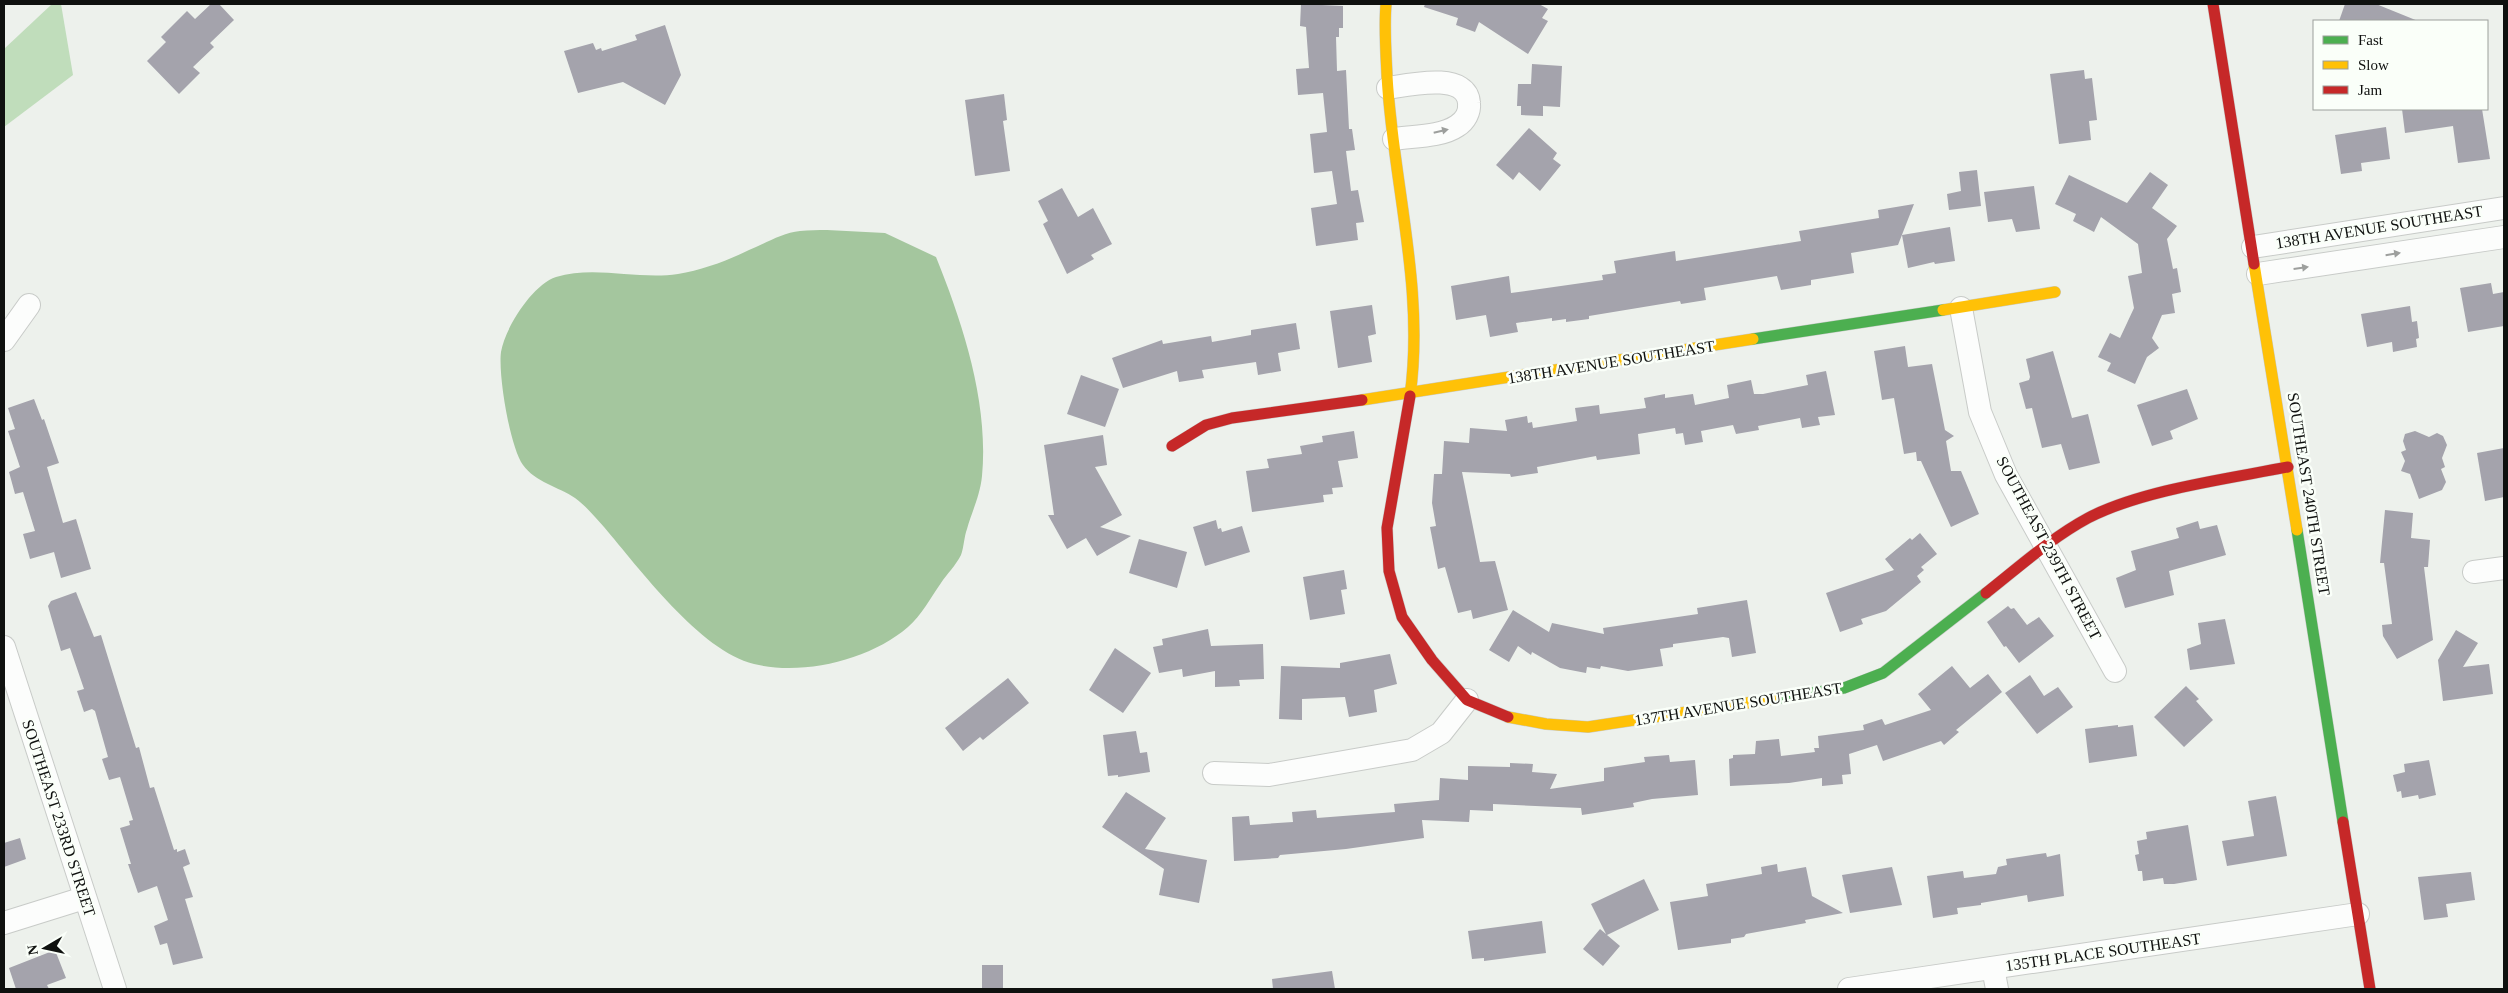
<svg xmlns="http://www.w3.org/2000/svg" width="2508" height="993" font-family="'Times New Roman',serif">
  <rect width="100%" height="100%" fill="#edf1ec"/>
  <!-- forest -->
  <polygon fill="#c0ddbb" points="52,4 61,4 73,75 4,127 4,49"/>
  <!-- water -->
  <path fill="#a4c69e" d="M 827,230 L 885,233 L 936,257 C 963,324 989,403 982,476 C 980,496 972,511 967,529 C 964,537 964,547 961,555 C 956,565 947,574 941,583 C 931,597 921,616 908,627 C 870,660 803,676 754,664 C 700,651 639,568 604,527 C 595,517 586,506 575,498 C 559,487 535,482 523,465 C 510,447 498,375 501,352 C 505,328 532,285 556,277 C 595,265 637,280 678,274 C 702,270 727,261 749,250 C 766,243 782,233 800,231 C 809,230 818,230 827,230 Z"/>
  <!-- building -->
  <g fill="#a4a3ac">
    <polygon points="211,4 219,4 234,20 210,43 214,47 193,67 200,73 179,94 147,61 166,42 161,37 187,11 195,19"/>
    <polygon points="1301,4 1343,6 1343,28 1339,28 1339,37 1336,37 1337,71 1346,70 1349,129 1352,129 1355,150 1346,151 1351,191 1358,190 1364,222 1356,223 1358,240 1316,246 1311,208 1337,204 1332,171 1314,173 1310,134 1327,132 1323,93 1298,95 1296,69 1309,68 1306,27 1300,26"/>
    <polygon points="1425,4 1539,4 1548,9 1542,18 1548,21 1528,54 1479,22 1475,32 1456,25 1458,18 1424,7"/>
    <polygon points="2345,4 2376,4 2418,21 2339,21"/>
    <polygon points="665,25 681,75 665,105 623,82 578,93 564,51 593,43 596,50 601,48 602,51 637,40 635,35"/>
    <polygon points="1532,64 1562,66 1560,107 1543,106 1543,116 1521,115 1521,106 1517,106 1518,84 1531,84"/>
    <polygon points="2084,70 2085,79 2092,78 2097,120 2089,121 2091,140 2059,144 2050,74"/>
    <polygon points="1004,94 1007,120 1003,121 1010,171 975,176 965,100"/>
    <polygon points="2402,109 2482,109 2490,159 2458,163 2453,126 2405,133"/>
    <polygon points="2386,127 2390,159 2361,163 2362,171 2341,174 2335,135"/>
    <polygon points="1529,128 1557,153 1553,159 1561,165 1540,191 1519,172 1513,180 1496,165"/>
    <polygon points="1977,170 1981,206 1949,210 1947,194 1961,191 1959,172"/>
    <polygon points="2150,172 2168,185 2152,208 2177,226 2167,239 2173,269 2177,268 2181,292 2172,294 2175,313 2162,315 2152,338 2159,348 2147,357 2135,384 2107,371 2111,363 2098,357 2110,333 2120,338 2134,308 2128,276 2142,273 2138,244 2101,217 2094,232 2073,221 2076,214 2055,204 2069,175 2127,203"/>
    <polygon points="2034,186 2040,229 2016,232 2012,219 1988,222 1984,192"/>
    <polygon points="1062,188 1078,217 1093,208 1112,244 1091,255 1094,259 1067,274 1043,224 1048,221 1038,201"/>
    <polygon points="1914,204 1898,245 1851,253 1854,273 1811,280 1811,285 1781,290 1777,276 1704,288 1706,300 1681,304 1680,301 1589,316 1589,319 1566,322 1566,319 1552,321 1552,318 1516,323 1518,332 1490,337 1486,315 1456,320 1451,286 1509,276 1511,293 1603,280 1602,275 1616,273 1614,261 1675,251 1676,261 1801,241 1799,231 1879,218 1878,210"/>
    <polygon points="1950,227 1955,261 1935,264 1934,262 1908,268 1902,235"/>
    <polygon points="2491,283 2493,294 2504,292 2504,326 2468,332 2460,288"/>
    <polygon points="1372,305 1376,334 1368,336 1372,362 1338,368 1330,311"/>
    <polygon points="2410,306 2412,322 2417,321 2419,338 2416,339 2417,347 2393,352 2392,342 2367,347 2361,314"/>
    <polygon points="1296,323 1300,349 1278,353 1281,371 1258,375 1256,362 1202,370 1204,378 1179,382 1177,371 1123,388 1112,358 1162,340 1163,344 1211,336 1212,342 1251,335 1251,330"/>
    <polygon points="1905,346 1908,367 1932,364 1945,430 1954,436 1946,441 1951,471 1961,471 1979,514 1951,527 1921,461 1917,461 1916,452 1904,454 1894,398 1882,400 1874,351"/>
    <polygon points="2053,351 2072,418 2088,414 2100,463 2069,470 2061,444 2042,448 2032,408 2026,409 2019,383 2029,380 2030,377 2026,359"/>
    <polygon points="1826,371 1835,415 1818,417 1820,425 1802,428 1800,418 1758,426 1759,430 1736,434 1733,425 1701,431 1703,442 1685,445 1683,433 1676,434 1675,428 1638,434 1640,454 1597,460 1596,456 1537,467 1538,473 1511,477 1510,474 1462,472 1480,562 1495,561 1508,610 1473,619 1471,610 1458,613 1445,567 1438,569 1430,527 1436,526 1432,503 1434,474 1442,474 1444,441 1469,443 1470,428 1507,431 1505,420 1527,416 1528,423 1532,422 1533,428 1577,421 1575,408 1599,405 1600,414 1646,408 1644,398 1665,394 1665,398 1693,394 1695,405 1729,398 1727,385 1751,380 1754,394 1763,394 1808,385 1806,375"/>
    <polygon points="1081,375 1119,389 1105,427 1067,414"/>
    <polygon points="2187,389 2198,419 2170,431 2173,439 2152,446 2137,405"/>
    <polygon points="34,399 42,420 44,419 59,463 47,467 63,523 76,519 91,569 61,578 54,552 30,559 23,534 35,531 23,492 15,494 9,472 20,467 8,431 15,429 8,408"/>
    <polygon points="1354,431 1358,458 1338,461 1343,487 1332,488 1333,494 1323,495 1324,502 1252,512 1246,471 1269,468 1267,459 1302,454 1300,446 1323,442 1322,436"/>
    <polygon points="2415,431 2429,437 2437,433 2443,436 2447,445 2442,458 2445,467 2441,469 2446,482 2442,490 2419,499 2410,474 2401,471 2405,461 2401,452 2406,450 2403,441 2405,434"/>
    <polygon points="1103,435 1107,465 1095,467 1122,515 1100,527 1131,536 1097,556 1086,538 1067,549 1048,515 1054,515 1044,445"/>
    <polygon points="2504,448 2504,497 2485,501 2477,453"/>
    <polygon points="2385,510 2413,513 2411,538 2430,540 2428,567 2424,567 2433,640 2397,659 2383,636 2382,625 2392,624 2384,563 2380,563"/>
    <polygon points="1216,520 1218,529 1221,528 1222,532 1242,526 1250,552 1205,566 1193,527"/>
    <polygon points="2198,521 2200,529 2217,525 2226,555 2169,571 2174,595 2125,608 2116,578 2136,570 2131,551 2179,538 2176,528"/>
    <polygon points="1920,533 1937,554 1921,567 1924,570 1917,576 1921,582 1886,611 1861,619 1863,624 1840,632 1826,593 1894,570 1885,559 1910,538 1912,540"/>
    <polygon points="1139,539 1187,552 1177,588 1129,573"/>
    <polygon points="1344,570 1347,589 1341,590 1345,614 1310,620 1303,577"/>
    <polygon points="76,592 94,637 101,635 136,748 139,747 150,788 154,787 174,850 177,849 177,852 185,849 190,864 183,867 193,897 185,899 203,958 173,965 167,943 160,945 154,926 168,920 157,886 138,893 128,864 131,864 120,828 130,825 129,821 133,820 120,777 109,780 102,759 108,757 95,711 92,709 84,712 77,691 84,689 70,648 61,651 48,606 51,601"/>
    <polygon points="1747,600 1756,653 1732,657 1729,638 1723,637 1673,644 1673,647 1660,649 1663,666 1628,671 1601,666 1600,669 1587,667 1586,673 1560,668 1532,652 1531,655 1518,646 1509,662 1489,650 1513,610 1549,632 1552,623 1604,634 1603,628 1698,614 1697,608"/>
    <polygon points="2008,606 2011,609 2014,608 2027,625 2039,617 2054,636 2019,663 2006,646 2004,647 1987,622"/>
    <polygon points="2225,619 2235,664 2190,670 2187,649 2201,644 2198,623"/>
    <polygon points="1208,629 1211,646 1263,644 1264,679 1239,680 1240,686 1215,687 1215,671 1183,677 1182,669 1159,673 1153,647 1163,645 1162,639"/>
    <polygon points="2456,630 2478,643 2463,667 2489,664 2493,694 2443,701 2438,660"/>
    <polygon points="1115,648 1151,673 1123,713 1089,690"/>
    <polygon points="1390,654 1397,684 1374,690 1377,712 1349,717 1345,697 1302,699 1302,720 1279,719 1281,666 1340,668 1340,663"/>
    <polygon points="1952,666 1970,688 1988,674 2002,692 1956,730 1959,732 1944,745 1941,741 1883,761 1877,745 1849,754 1851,774 1842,775 1843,784 1822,786 1822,778 1789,783 1730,786 1729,759 1733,758 1733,755 1755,754 1756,741 1779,739 1781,756 1815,752 1814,748 1819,748 1818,736 1864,730 1863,725 1882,719 1885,725 1931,710 1918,694"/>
    <polygon points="2030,675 2044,696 2058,687 2073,707 2037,734 2005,693"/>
    <polygon points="1008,678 1029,703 983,740 980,737 963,751 945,728"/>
    <polygon points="2186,686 2199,699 2196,701 2213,720 2184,747 2154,717"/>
    <polygon points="2118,725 2118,727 2133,725 2137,756 2089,763 2085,729"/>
    <polygon points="1136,731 1140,753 1147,752 1150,772 1118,777 1118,775 1108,776 1103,735"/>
    <polygon points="1669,755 1670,762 1695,760 1698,795 1652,799 1633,803 1634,807 1582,815 1581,808 1493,804 1493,811 1470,810 1469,822 1422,820 1424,838 1346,849 1280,855 1278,858 1234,861 1232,817 1249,816 1250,825 1293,822 1292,812 1316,810 1317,818 1395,812 1394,804 1439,800 1440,778 1468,780 1468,766 1510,767 1510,763 1533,764 1532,772 1557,774 1550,789 1604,781 1604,768 1645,762 1644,757"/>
    <polygon points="2429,760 2436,795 2419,799 2418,795 2402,798 2401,791 2397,792 2393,775 2405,772 2404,764"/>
    <polygon points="1126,792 1166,818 1145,849 1207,860 1199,903 1159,895 1164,869 1102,827"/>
    <polygon points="2276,796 2287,856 2227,866 2222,841 2254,836 2248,801"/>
    <polygon points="2188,825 2197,880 2174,884 2164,884 2163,878 2143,881 2142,871 2138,871 2135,855 2139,854 2137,841 2147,839 2146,832"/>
    <polygon points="20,838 26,859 4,867 4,843"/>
    <polygon points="2046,853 2047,857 2060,854 2064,896 2028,902 2027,895 1981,903 1981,905 1957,908 1958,914 1933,918 1927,876 1963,871 1964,878 1996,874 1998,867 2007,865 2006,859"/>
    <polygon points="1777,864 1778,872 1806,867 1812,896 1843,913 1805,920 1806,923 1746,934 1744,937 1731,939 1731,943 1678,950 1670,902 1708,896 1706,884 1762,874 1761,867"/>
    <polygon points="1892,867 1902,905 1850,913 1842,875"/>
    <polygon points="2471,872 2475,900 2446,904 2448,917 2424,920 2418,877"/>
    <polygon points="1644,879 1659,910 1607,935 1620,946 1603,966 1583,949 1600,929 1606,934 1591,904"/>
    <polygon points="1542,921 1546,953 1484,961 1484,958 1472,959 1468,931"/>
    <polygon points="55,950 66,978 47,985 49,989 16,989 9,968"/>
    <rect x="982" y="965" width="21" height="24"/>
    <polygon points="1332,971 1335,989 1273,989 1272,979"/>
  </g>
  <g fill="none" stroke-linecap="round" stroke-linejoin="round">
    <!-- street casing -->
    <g stroke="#c8cbc8" stroke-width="24">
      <g id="street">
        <path d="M 1388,88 C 1408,85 1467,71 1469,103 C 1470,112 1465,121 1457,126 C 1441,137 1413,136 1394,139"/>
        <polyline points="2253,247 2504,208"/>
        <polyline points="2258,274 2504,237"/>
        <polyline points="1961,308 1980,412 2006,475 2115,671"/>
        <polyline points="4,340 29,305"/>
        <polyline points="2474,572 2504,568"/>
        <polyline points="4,647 115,989"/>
        <polyline points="1214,773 1269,775 1412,750 1441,733 1467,700"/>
        <polyline points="4,923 84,898"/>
        <polyline points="1993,968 1997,989"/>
        <polyline points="1849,989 2358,914"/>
      </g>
    </g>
    <!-- fast casing -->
    <g stroke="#c8cbc8" stroke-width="12">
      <g id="fast">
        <polyline points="1753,339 1943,310"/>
        <polyline points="2297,530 2343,822"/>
        <polyline points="1773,699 1844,688 1883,673 1986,593"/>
      </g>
    </g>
    <!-- slow casing -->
    <g stroke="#c8cbc8" stroke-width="12">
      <g id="slow">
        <path d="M 1386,4 C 1384,28 1386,52 1387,76 C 1393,183 1425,288 1410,396"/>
        <polyline points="2254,264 2297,530"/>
        <polyline points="1943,310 2055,292"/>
        <polyline points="1362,400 1753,339"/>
        <polyline points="1508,717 1546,724 1588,727 1773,699"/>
      </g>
    </g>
    <!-- jam casing -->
    <g stroke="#c8cbc8" stroke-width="12">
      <g id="jam">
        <polyline points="2213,4 2254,264"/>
        <polyline points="1410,396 1387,528 1389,571 1402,617 1432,660 1467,700 1508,717"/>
        <polyline points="1172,446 1206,425 1232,418 1362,400"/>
        <path d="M 1986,593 C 2019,567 2051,538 2088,518 C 2142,490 2227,479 2288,467"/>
        <polyline points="2343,822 2370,989"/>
      </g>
    </g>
    <!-- street -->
    <use href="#street" stroke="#fcfdfc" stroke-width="22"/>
    <!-- fast -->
    <use href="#fast" stroke="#4caf50" stroke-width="11"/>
    <!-- slow -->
    <use href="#slow" stroke="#ffc107" stroke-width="11"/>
    <!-- jam -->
    <use href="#jam" stroke="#c62828" stroke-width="11"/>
  </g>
  <!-- one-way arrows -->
  <defs><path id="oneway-solid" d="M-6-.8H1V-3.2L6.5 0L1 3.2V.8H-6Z" transform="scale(1.25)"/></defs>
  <g fill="#9d9f9d">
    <use href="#oneway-solid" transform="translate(1441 131) rotate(-13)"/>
    <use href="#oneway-solid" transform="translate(2393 254) rotate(-9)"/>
    <use href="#oneway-solid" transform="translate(2301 268) rotate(-8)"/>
  </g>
  <g text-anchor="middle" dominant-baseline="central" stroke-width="5" stroke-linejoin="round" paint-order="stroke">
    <!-- street labels -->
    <g font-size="16" fill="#0f110f" stroke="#fafff9">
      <text transform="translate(2379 227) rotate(-9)">138TH AVENUE SOUTHEAST</text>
      <text transform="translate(1611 362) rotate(-9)">138TH AVENUE SOUTHEAST</text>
      <text transform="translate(2309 494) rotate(81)">SOUTHEAST 240TH STREET</text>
      <text transform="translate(2049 548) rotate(62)">SOUTHEAST 239TH STREET</text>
      <text transform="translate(1738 704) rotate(-9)">137TH AVENUE SOUTHEAST</text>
      <text transform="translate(59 818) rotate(72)">SOUTHEAST 233RD STREET</text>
      <text transform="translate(2103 952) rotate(-8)">135TH PLACE SOUTHEAST</text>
    </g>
  </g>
  <!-- border -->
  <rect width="2508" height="993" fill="none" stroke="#0f110f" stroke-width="10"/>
  <!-- legend -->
  <rect x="2313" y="20" width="175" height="90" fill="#fafff9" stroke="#9ca09b"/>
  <rect x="2323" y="36" width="25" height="8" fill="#4caf50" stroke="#9ca09b"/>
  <text x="2358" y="45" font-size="15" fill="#0f110f">Fast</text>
  <rect x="2323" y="61" width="25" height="8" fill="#ffc107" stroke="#9ca09b"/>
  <text x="2358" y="70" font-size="15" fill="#0f110f">Slow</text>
  <rect x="2323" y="86" width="25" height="8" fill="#c62828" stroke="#9ca09b"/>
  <text x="2358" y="95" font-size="15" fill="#0f110f">Jam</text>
  <!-- north arrow -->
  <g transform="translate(45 948) rotate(261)" stroke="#fafff9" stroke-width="4" paint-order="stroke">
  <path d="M0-4L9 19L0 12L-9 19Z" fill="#0f110f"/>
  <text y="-8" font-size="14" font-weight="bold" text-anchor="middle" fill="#0f110f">N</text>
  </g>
</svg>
